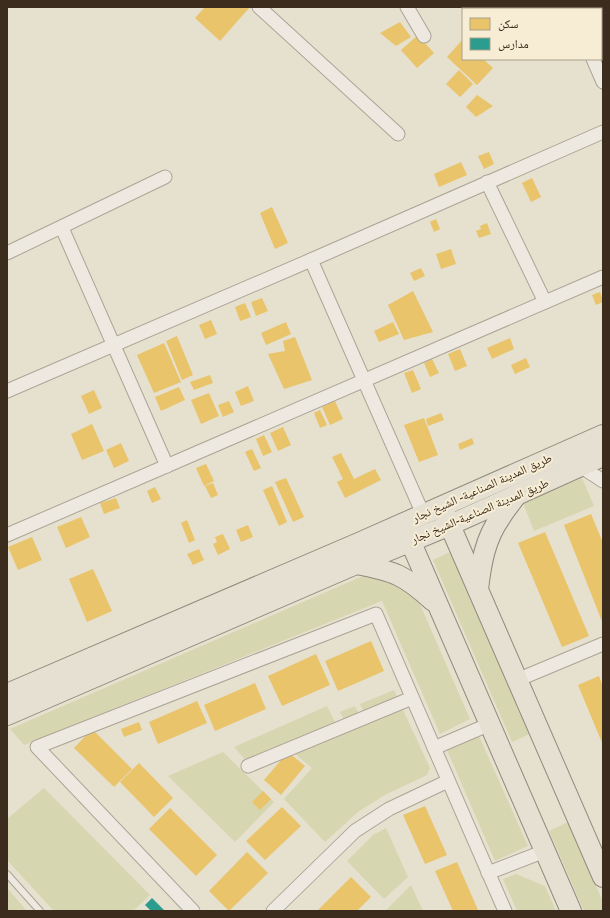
<svg xmlns="http://www.w3.org/2000/svg" width="610" height="918" font-family="'Times New Roman','Noto Naskh Arabic',serif">
  <rect width="100%" height="100%" fill="#e6e0ce"/>
  <!-- green -->
  <g fill="#d6d7b0">
    <polygon points="582,478 594,506 534,531 523,503"/>
    <polygon points="450,552 530,734 512,742 433,560"/>
    <polygon points="379,569 419,602 470,719 440,734 382,601 24,745 10,729"/>
    <polygon points="394,690 398,698 364,712 360,704"/>
    <polygon points="327,706 336,724 248,763 234,747"/>
    <polygon points="355,706 359,714 344,720 340,712"/>
    <polygon points="402,708 430,768 427,775 385,795 359,811 325,842 284,799 312,768 294,753"/>
    <polygon points="479,736 528,846 495,861 447,750"/>
    <polygon points="223,752 274,802 235,842 168,776"/>
    <polygon points="44,788 150,895 133,911 54,911 7,860 7,819"/>
    <polygon points="568,822 603,902 603,911 584,911 549,831"/>
    <polygon points="386,828 408,877 384,899 347,861 373,835"/>
    <polygon points="516,874 545,886 556,911 517,911 503,879"/>
    <polygon points="411,885 423,911 385,911"/>
    <polygon points="7,888 27,911 7,911"/>
  </g>
  <!-- homes -->
  <g fill="#e9c46a">
    <polygon points="205,7 250,7 220,41 195,18"/>
    <polygon points="400,22 411,37 396,46 380,33"/>
    <polygon points="418,35 434,53 417,68 401,50"/>
    <polygon points="463,39 463,59 483,59 493,68 477,85 447,57"/>
    <polygon points="459,70 473,84 460,97 446,84"/>
    <polygon points="477,95 493,106 476,117 466,107"/>
    <polygon points="489,152 494,164 484,169 478,156"/>
    <polygon points="461,162 467,175 439,187 434,174"/>
    <polygon points="532,178 541,197 531,202 522,183"/>
    <polygon points="272,207 288,243 275,249 260,213"/>
    <polygon points="436,219 440,229 434,232 430,222"/>
    <polygon points="487,223 491,234 479,238 476,231 481,229 480,226"/>
    <polygon points="451,249 456,264 441,269 436,254"/>
    <polygon points="421,268 425,276 414,281 410,273"/>
    <polygon points="413,291 433,332 404,340 388,305"/>
    <polygon points="600,292 603,302 596,305 592,295"/>
    <polygon points="262,298 268,311 256,316 251,302"/>
    <polygon points="245,303 251,317 240,321 235,307"/>
    <polygon points="211,320 217,334 205,339 199,325"/>
    <polygon points="286,322 291,334 266,345 261,333"/>
    <polygon points="393,322 399,334 379,342 374,331"/>
    <polygon points="177,336 193,375 182,380 166,341"/>
    <polygon points="295,337 312,380 284,389 268,354 285,351 283,341"/>
    <polygon points="510,338 514,349 492,359 487,348"/>
    <polygon points="164,343 181,382 154,393 137,355"/>
    <polygon points="460,349 467,366 455,371 448,354"/>
    <polygon points="526,358 530,367 515,374 511,365"/>
    <polygon points="432,359 439,373 430,377 424,363"/>
    <polygon points="413,370 421,389 412,393 404,373"/>
    <polygon points="210,375 213,383 194,390 190,382"/>
    <polygon points="248,386 254,401 241,406 235,392"/>
    <polygon points="179,387 185,400 161,411 155,397"/>
    <polygon points="94,390 102,408 89,414 81,396"/>
    <polygon points="209,393 219,416 201,424 191,400"/>
    <polygon points="229,401 234,412 223,417 218,405"/>
    <polygon points="335,401 343,419 330,425 322,407"/>
    <polygon points="320,410 327,425 320,428 314,413"/>
    <polygon points="441,413 444,420 428,426 426,419"/>
    <polygon points="424,418 438,455 419,462 404,425"/>
    <polygon points="92,424 104,451 82,460 71,434"/>
    <polygon points="283,427 291,445 278,451 270,433"/>
    <polygon points="264,435 272,452 263,456 256,439"/>
    <polygon points="472,438 474,444 460,450 458,444"/>
    <polygon points="121,443 129,461 114,468 106,450"/>
    <polygon points="252,449 261,468 254,471 245,452"/>
    <polygon points="341,453 354,479 375,469 381,480 345,498 337,482 343,479 332,457"/>
    <polygon points="206,464 214,481 204,486 196,468"/>
    <polygon points="286,478 304,517 293,522 275,482"/>
    <polygon points="213,483 218,495 211,498 205,486"/>
    <polygon points="272,486 287,522 279,526 263,490"/>
    <polygon points="155,487 161,499 152,503 147,491"/>
    <polygon points="116,498 120,508 104,514 100,503"/>
    <polygon points="591,514 603,543 603,624 564,525"/>
    <polygon points="81,517 90,537 66,548 57,527"/>
    <polygon points="187,520 195,540 189,543 181,523"/>
    <polygon points="248,525 253,537 241,542 236,530"/>
    <polygon points="545,532 589,636 562,647 518,543"/>
    <polygon points="223,534 230,549 218,555 213,544 217,542 215,537"/>
    <polygon points="32,537 42,560 18,570 8,547"/>
    <polygon points="199,549 204,560 193,565 187,554"/>
    <polygon points="93,569 112,611 87,622 69,579"/>
    <polygon points="371,641 384,671 338,691 325,661"/>
    <polygon points="316,654 330,685 282,706 268,676"/>
    <polygon points="599,676 603,687 603,745 578,685"/>
    <polygon points="255,683 266,709 215,731 204,705"/>
    <polygon points="197,701 207,723 158,744 149,722"/>
    <polygon points="139,722 142,730 124,737 121,729"/>
    <polygon points="92,729 132,769 114,787 74,748"/>
    <polygon points="288,752 305,766 281,795 264,780"/>
    <polygon points="139,763 173,798 154,817 120,782"/>
    <polygon points="263,791 271,799 260,810 252,802"/>
    <polygon points="425,806 447,855 425,864 403,815"/>
    <polygon points="282,807 301,826 265,860 246,841"/>
    <polygon points="170,808 217,855 196,876 149,829"/>
    <polygon points="247,852 268,873 229,911 209,891"/>
    <polygon points="457,862 478,910 475,911 453,911 435,871"/>
    <polygon points="351,877 371,897 357,911 317,911"/>
  </g>
  <!-- schools -->
  <polygon fill="#2a9d8f" points="152,898 165,911 151,911 145,905"/>
  <g fill="none" stroke-linecap="round" stroke-linejoin="round">
    <!-- lane casing -->
    <g stroke="#aba497" stroke-width="8">
      <polyline id="lane" points="7,874 40,911"/>
    </g>
    <!-- street casing -->
    <g stroke="#aba497" stroke-width="15">
      <g id="street">
        <polyline points="259,7 398,134"/>
        <polyline points="407,7 424,36"/>
        <polyline points="570,7 571,9"/>
        <polyline points="593,59 603,82"/>
        <polyline points="487,182 545,302"/>
        <polyline points="62,228 167,466"/>
        <polyline points="7,253 165,177"/>
        <polyline points="311,260 423,514"/>
        <polyline points="7,391 311,260 603,132"/>
        <polyline points="580,466 603,481"/>
        <polyline points="7,535 603,277"/>
        <polyline points="517,680 603,644"/>
        <polyline points="434,748 490,724"/>
        <polyline points="248,766 412,698"/>
        <polyline points="488,873 545,851"/>
        <polyline points="193,911 37,747 376,614 505,911"/>
        <polyline points="273,911 355,831 389,809 448,781"/>
      </g>
    </g>
    <!-- primary casing -->
    <g stroke="#918a7e" stroke-width="22">
      <g id="primary">
        <polyline points="445,514 603,877"/>
        <polyline points="405,529 571,911"/>
        <path d="M 356,564 C 394,571 405,575 433,601"/>
        <path d="M 478,589 C 481,564 485,539 500,518 C 504,511 510,504 515,497"/>
        <polyline points="7,694 361,542 603,435"/>
        <polyline points="7,715 356,564 450,525 603,456"/>
      </g>
    </g>
    <!-- lane -->
    <use href="#lane" stroke="#eee9e0" stroke-width="6"/>
    <!-- street -->
    <use href="#street" stroke="#eee9e0" stroke-width="13"/>
    <!-- primary -->
    <use href="#primary" stroke="#e5e0d1" stroke-width="20"/>
  </g>
  <g text-anchor="middle" dominant-baseline="central" stroke-width="4" stroke-linejoin="round" paint-order="stroke">
    <!-- street labels -->
    <g font-size="12" fill="#3b2c1e" stroke="#f7edd4">
      <text transform="translate(482 488) rotate(-24)">طريق المدينة الصناعية- الشيخ نجار</text>
      <text transform="translate(480 511) rotate(-23)">طريق المدينة الصناعية-الشيخ نجار</text>
    </g>
  </g>
  <!-- border -->
  <rect width="610" height="918" fill="none" stroke="#3b2c1e" stroke-width="16"/>
  <!-- legend -->
  <rect x="462" y="8" width="140" height="52" fill="#f7edd4" stroke="#aca08b"/>
  <rect x="470" y="18" width="20" height="12" fill="#e9c46a" stroke="#aca08b"/>
  <text x="498" y="28" font-size="12" fill="#3b2c1e">سكن</text>
  <rect x="470" y="38" width="20" height="12" fill="#2a9d8f" stroke="#aca08b"/>
  <text x="498" y="48" font-size="12" fill="#3b2c1e">مدارس</text>
</svg>
